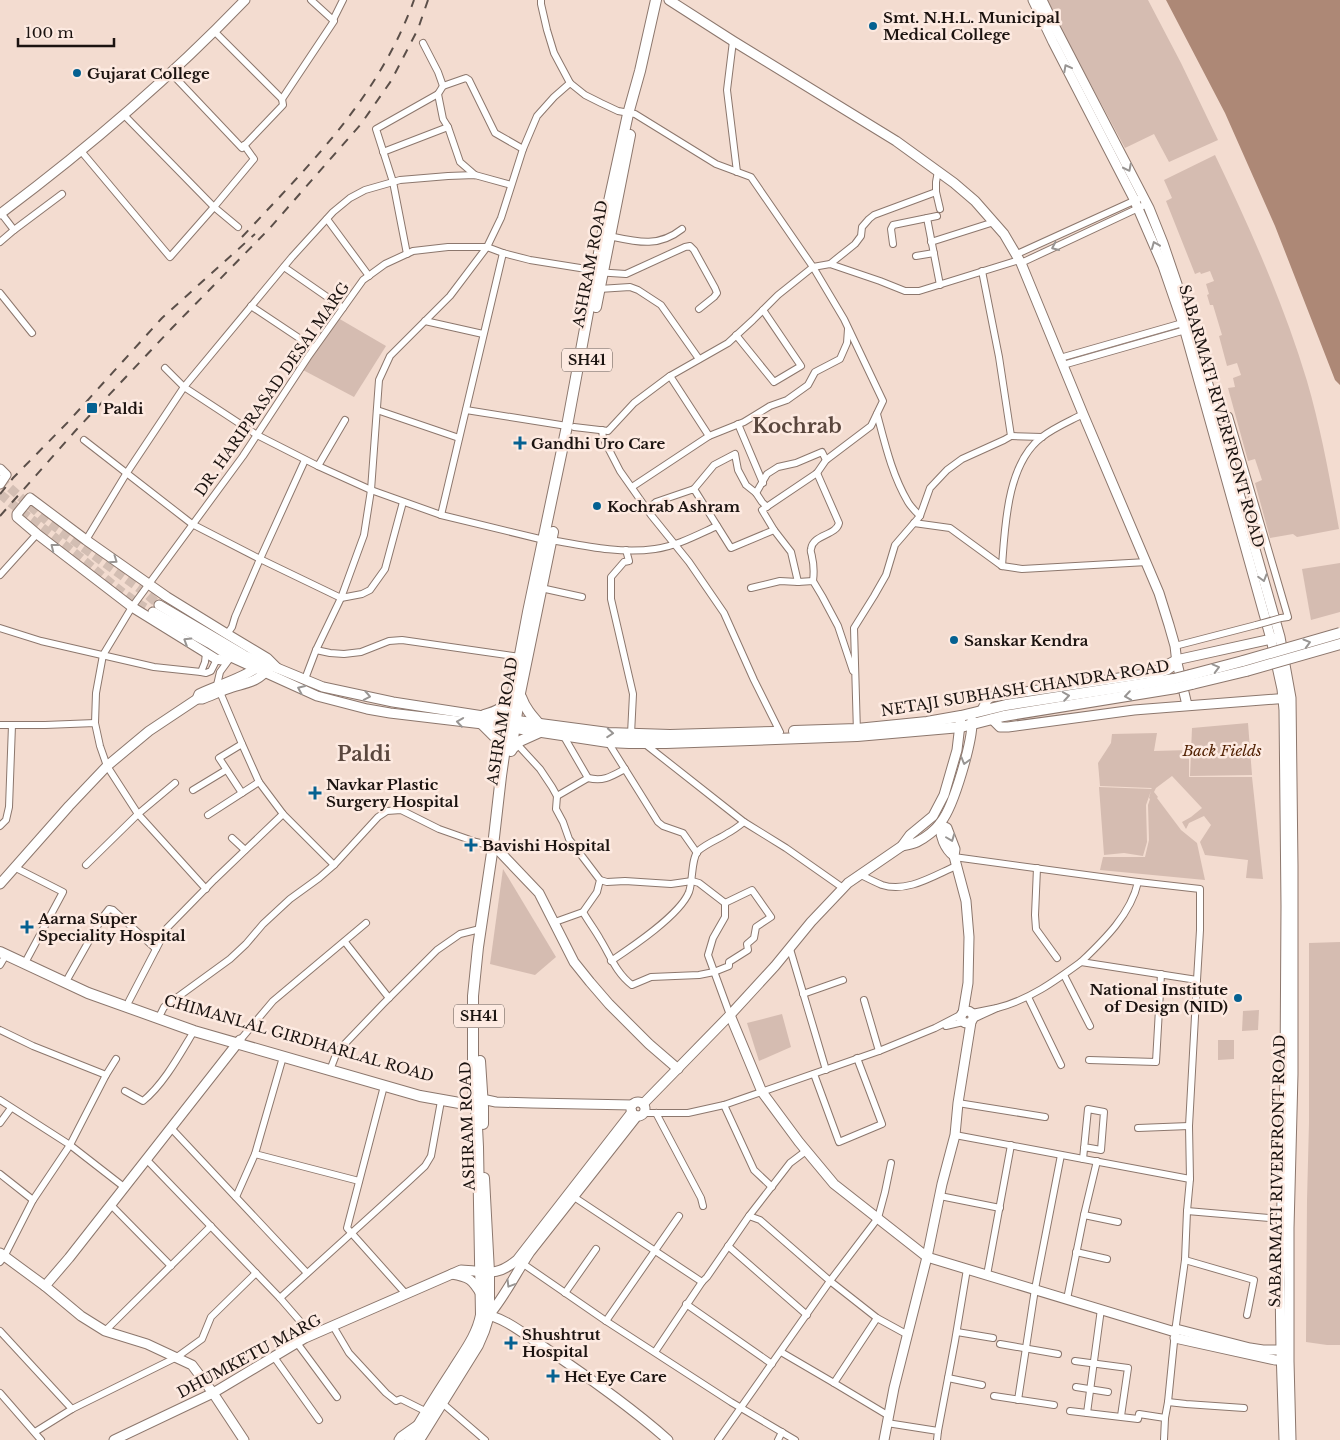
<svg xmlns="http://www.w3.org/2000/svg" width="1340" height="1440" font-family="'Libre Baskerville',serif">
  <rect width="100%" height="100%" fill="#f3dcd0"/>
  <!-- green -->
  <g fill="#d5bcb1">
    <polygon points="1047,0 1148,0 1181,63 1218,140 1169,162 1154,134 1125,148 1061,29"/>
    <path d="M 1215,155 C 1250,228 1283,302 1307,381 C 1321,429 1330,479 1339,529 L 1297,537 L 1293,534 L 1270,538 L 1255,483 L 1262,480 L 1255,459 L 1248,461 L 1228,388 L 1235,387 L 1233,378 L 1241,375 L 1237,363 L 1227,366 L 1219,336 L 1222,335 L 1213,305 L 1210,305 L 1207,295 L 1209,294 L 1206,284 L 1214,281 L 1210,271 L 1201,274 L 1200,272 L 1195,274 L 1166,201 L 1172,198 L 1164,180 Z"/>
    <polygon points="338,318 386,346 354,397 303,370"/>
    <polygon points="1340,563 1340,612 1311,620 1302,569"/>
    <polygon points="1248,723 1252,775 1190,776 1192,728"/>
    <polygon points="1157,733 1154,751 1189,750 1189,777 1252,777 1263,879 1246,878 1248,860 1205,855 1200,842 1211,825 1204,816 1189,823 1186,829 1182,822 1191,817 1202,808 1172,776 1156,788 1154,792 1158,797 1157,798 1181,830 1197,843 1205,880 1100,870 1103,857 1145,857 1149,840 1148,805 1150,799 1149,798 1151,791 1146,805 1147,842 1143,856 1124,853 1104,855 1099,787 1151,789 1152,788 1100,786 1098,763 1111,743 1112,734"/>
    <polygon points="503,869 556,957 535,975 490,964"/>
    <polygon points="1340,942 1340,1345 1327,1345 1306,1342 1307,1200 1309,1123 1309,943"/>
    <polygon points="1259,1010 1258,1030 1242,1031 1243,1011"/>
    <polygon points="782,1014 791,1047 759,1061 747,1023"/>
    <polygon points="1218,1040 1234,1040 1234,1059 1218,1060"/>
  </g>
  <!-- water -->
  <polygon fill="#ad8876" points="1166,0 1340,0 1340,385 1335,380 1275,226 1225,113"/>
  <g fill="none" stroke-linecap="round" stroke-linejoin="round">
    <!-- secondary-tunnel -->
    <g stroke="#d3beb3" stroke-width="9" stroke-dasharray="9 4.5" stroke-linecap="butt">
      <polyline points="0,479 47,521 143,591 159,605"/>
      <path d="M 0,494 C 25,515 51,534 76,554 C 102,575 123,596 153,612"/>
    </g>
    <!-- street casing -->
    <g stroke="#8c776d" stroke-width="8">
      <g id="street">
        <polyline points="541,0 541,4 547,30 554,53 570,83 585,95 601,103 618,111 635,114 716,164 751,177 813,267 844,319 883,401 871,426 826,460 817,473 762,510 774,530"/>
        <polyline points="333,20 343,0"/>
        <polyline points="733,41 727,90 737,172"/>
        <polyline points="423,43 438,72 443,86"/>
        <polyline points="171,73 242,148 283,105 282,99 215,32"/>
        <polyline points="282,99 334,21 311,0"/>
        <polyline points="81,151 170,257 214,207 124,115"/>
        <polyline points="383,152 448,127"/>
        <polyline points="475,175 460,162 448,127 443,119 438,94 443,86 463,79 466,78 469,80 495,133 523,149"/>
        <polyline points="936,192 940,209"/>
        <polyline points="927,218 940,285"/>
        <polyline points="327,219 369,276"/>
        <polyline points="238,227 214,207 254,159 244,145"/>
        <polyline points="14,230 62,194"/>
        <path d="M 609,236 C 637,242 658,248 682,229"/>
        <polyline points="0,242 14,230 1,213"/>
        <polyline points="931,242 994,222"/>
        <polyline points="893,244 891,229 893,225 937,216"/>
        <polyline points="407,254 393,182 376,129 438,94"/>
        <polyline points="1017,254 1138,199"/>
        <polyline points="916,256 934,253"/>
        <polyline points="1021,263 1147,204"/>
        <polyline points="830,264 855,244 861,236 862,227 869,219 874,215 936,192 936,182 938,171"/>
        <polyline points="284,267 343,308"/>
        <polyline points="599,289 630,287 638,290 661,305 699,359"/>
        <polyline points="0,293 32,333"/>
        <polyline points="251,306 314,348"/>
        <polyline points="425,321 483,334"/>
        <polyline points="736,335 774,382 801,366 763,310"/>
        <polyline points="1060,358 1186,322"/>
        <polyline points="1063,365 1189,329"/>
        <path d="M 165,368 L 184,387 L 257,435 L 318,466 L 371,490 L 441,515 L 544,540 L 551,540 C 585,546 620,554 655,549 C 677,546 697,535 717,526"/>
        <polyline points="670,376 709,436"/>
        <polyline points="377,410 459,438"/>
        <polyline points="466,410 567,426"/>
        <path d="M 877,414 C 885,444 892,475 908,502 C 911,507 916,512 920,516"/>
        <polyline points="1229,416 1288,617 1281,618"/>
        <polyline points="738,424 763,483"/>
        <polyline points="574,427 608,431 634,403 670,376 728,343 753,320 778,295 813,267 830,264 880,281 905,291 919,291 1019,260"/>
        <polyline points="602,430 603,438 620,471 651,515 689,562 724,613 754,680 780,732"/>
        <polyline points="1011,436 1042,437"/>
        <polyline points="84,440 192,524 260,559 341,598 362,594 370,590 385,569 403,502"/>
        <polyline points="318,466 345,420"/>
        <polyline points="632,487 709,436 744,422 770,406 787,400 808,385 815,372 840,359 847,343 848,329"/>
        <polyline points="694,489 714,465 735,454 738,470 746,485 756,493 762,502 767,507"/>
        <polyline points="756,493 767,474 778,467 796,463 822,452 826,460"/>
        <polyline points="648,509 656,502 694,489 731,548 774,530 791,552 798,582 813,581 822,596 838,626 853,671"/>
        <polyline points="441,515 503,253"/>
        <path d="M 914,523 L 950,528 L 1002,566 C 1005,526 1007,463 1042,437 C 1055,427 1070,421 1083,414"/>
        <polyline points="86,540 126,474 184,387 292,257 333,212 350,198 365,190 400,180 448,176 475,175 511,185"/>
        <polyline points="626,550 629,561 624,562 611,577 611,599 633,694 631,734"/>
        <polyline points="1002,566 1022,569 1147,562"/>
        <polyline points="0,575 37,534"/>
        <path d="M 813,581 C 814,573 814,565 812,557 C 812,554 810,552 811,549 C 813,534 836,536 839,523 L 817,473"/>
        <polyline points="541,588 582,597"/>
        <polyline points="751,588 780,581 798,582"/>
        <polyline points="0,628 41,641 154,667 201,672"/>
        <polyline points="227,634 232,627 235,617 260,559 305,460"/>
        <polyline points="1175,646 1256,625"/>
        <polyline points="316,650 330,653 344,654 361,652 389,641 402,640 520,657"/>
        <polyline points="206,653 205,662 201,672 206,673 211,671 217,659"/>
        <polyline points="231,657 220,672 217,685 242,744"/>
        <polyline points="305,679 316,650 341,598 364,535 371,490 379,380 390,356 450,296 487,247 501,218 523,149 537,116 554,97 570,83"/>
        <polyline points="95,723 96,693 103,655 132,607 243,456 308,357 363,280 385,264 413,251 448,247 487,247 503,253 530,260 580,268 595,272 626,274 685,247 690,246 694,250 715,288 717,293 714,297 699,309"/>
        <polyline points="0,725 45,725 95,723 100,746 107,766 138,814 86,865"/>
        <polyline points="857,733 854,628 874,596 886,575 895,545 920,516 930,488 947,470 962,459 1004,440 1011,436 999,357 982,271"/>
        <polyline points="608,742 658,822 663,826 683,833 697,853"/>
        <polyline points="517,744 540,769 552,787 557,796 556,809 563,822 569,839 600,880 597,892 583,912 555,922"/>
        <polyline points="645,744 744,822"/>
        <path d="M 588,778 C 604,782 612,776 625,769"/>
        <polyline points="175,783 138,814 206,889"/>
        <polyline points="193,790 226,770"/>
        <polyline points="242,793 219,758 242,744 259,782 283,814 334,865"/>
        <polyline points="557,796 588,778 563,735"/>
        <polyline points="208,815 259,782"/>
        <polyline points="0,826 6,820 9,807 12,725"/>
        <polyline points="232,838 245,850"/>
        <polyline points="954,857 1138,882 1200,889 1200,930 1197,980"/>
        <polyline points="14,867 63,892 27,959"/>
        <polyline points="1037,868 1035,915 1036,929 1057,958"/>
        <path d="M 861,875 C 867,878 875,882 882,885 C 907,893 933,876 956,866"/>
        <polyline points="600,880 607,882 625,881 671,884 692,881 699,883 725,903 725,917 713,938 708,955 730,1015"/>
        <path d="M 583,912 C 588,921 595,930 600,939 C 610,955 616,973 632,985 L 651,977 L 699,975 L 714,972 L 729,966 L 729,962 L 748,950 L 747,944 L 754,938 L 756,927 L 771,917 L 752,890 L 725,903"/>
        <polyline points="345,942 389,998"/>
        <polyline points="790,949 826,1070"/>
        <path d="M 611,961 C 632,947 680,915 689,892 C 693,881 691,859 698,851 C 707,843 719,839 728,833 C 734,830 739,826 744,822 L 786,848 L 843,888"/>
        <path d="M 1081,962 C 1104,940 1131,914 1138,882"/>
        <polyline points="0,965 6,955"/>
        <polyline points="1064,975 1090,1026"/>
        <polyline points="68,978 102,918 109,909 113,910 156,949"/>
        <polyline points="803,994 843,980"/>
        <polyline points="1028,997 1061,1065"/>
        <polyline points="864,1000 879,1051"/>
        <polyline points="129,1001 167,928 214,880 283,814"/>
        <path d="M 997,1008 C 1029,1000 1055,981 1081,962 L 1197,980 L 1189,1126 L 1190,1179 L 1187,1211 L 1185,1260 L 1175,1332 L 1168,1402 L 1165,1418 L 1164,1440"/>
        <polyline points="161,1013 164,1007 230,959 246,944 263,924 290,899 319,878 334,865 378,817 387,811 401,810 439,829 476,842 493,846"/>
        <polyline points="972,1013 997,1008 973,1019"/>
        <polyline points="946,1026 963,1022"/>
        <polyline points="0,1030 33,1046 106,1075"/>
        <polyline points="241,1039 273,1001 366,923"/>
        <polyline points="283,1057 255,1154 359,1181"/>
        <polyline points="1089,1060 1156,1062 1161,974"/>
        <polyline points="332,1065 337,1052 383,1004 437,950 460,934 480,929"/>
        <polyline points="814,1074 839,1142 882,1124 857,1058"/>
        <polyline points="384,1086 347,1228 406,1294"/>
        <path d="M 125,1091 L 143,1101 C 164,1084 180,1054 194,1031"/>
        <polyline points="0,1100 70,1145 124,1187"/>
        <polyline points="958,1103 1045,1117"/>
        <polyline points="724,1105 754,1170 772,1187"/>
        <polyline points="644,1113 688,1113 724,1105 879,1051 935,1028 962,1014"/>
        <polyline points="656,1113 701,1198 703,1206"/>
        <polyline points="0,1123 11,1108"/>
        <polyline points="171,1128 307,1273"/>
        <polyline points="1138,1128 1189,1126"/>
        <polyline points="955,1135 1190,1179"/>
        <polyline points="146,1159 280,1298 409,1181 425,1166 431,1156 441,1101"/>
        <polyline points="1083,1159 1088,1109 1104,1112 1101,1150 1084,1147"/>
        <polyline points="0,1174 33,1200"/>
        <polyline points="940,1196 1000,1208"/>
        <polyline points="236,1197 255,1154"/>
        <polyline points="574,1197 702,1282 707,1277 749,1216 790,1163 806,1151"/>
        <polyline points="110,1204 171,1266"/>
        <polyline points="1187,1211 1282,1219"/>
        <polyline points="1084,1215 1118,1222"/>
        <polyline points="749,1216 760,1220 830,1281 878,1218 885,1192 891,1163"/>
        <polyline points="728,1246 807,1315"/>
        <polyline points="1076,1252 1107,1259"/>
        <polyline points="1185,1260 1254,1280 1247,1315"/>
        <polyline points="519,1261 606,1321 731,1402 795,1440"/>
        <polyline points="0,1262 4,1257 33,1200 70,1145 106,1075 116,1059"/>
        <polyline points="987,1275 1011,1145"/>
        <polyline points="565,1293 596,1249"/>
        <polyline points="280,1298 312,1335"/>
        <polyline points="1067,1299 1084,1215 1097,1161"/>
        <polyline points="686,1304 772,1364"/>
        <polyline points="606,1321 679,1216"/>
        <polyline points="333,1326 349,1353 386,1393 396,1401 401,1399 427,1412"/>
        <polyline points="0,1331 72,1409"/>
        <polyline points="105,1331 211,1226"/>
        <polyline points="957,1332 993,1338"/>
        <polyline points="297,1343 337,1397"/>
        <polyline points="1000,1344 1058,1354"/>
        <polyline points="655,1352 702,1282"/>
        <polyline points="781,1352 834,1383 877,1318"/>
        <polyline points="274,1357 319,1420"/>
        <polyline points="1075,1361 1128,1368 1121,1416"/>
        <polyline points="948,1378 982,1385"/>
        <polyline points="834,1383 889,1416"/>
        <polyline points="1076,1387 1108,1392"/>
        <polyline points="0,1393 41,1440"/>
        <polyline points="994,1396 1054,1405"/>
        <polyline points="1018,1400 1035,1289 1061,1155"/>
        <polyline points="441,1402 485,1440"/>
        <polyline points="1168,1402 1186,1404 1244,1408"/>
        <polyline points="1070,1411 1138,1419 1139,1414 1165,1418"/>
        <polyline points="1087,1413 1101,1309"/>
        <polyline points="887,1423 938,1431 937,1440"/>
        <polyline points="938,1431 955,1341 967,1269"/>
        <polyline points="35,1432 72,1409 177,1357 202,1339 211,1317 256,1273"/>
        <polyline points="718,1440 830,1281 877,1318 908,1335"/>
        <polyline points="778,1440 782,1432"/>
      </g>
    </g>
    <!-- secondary casing -->
    <g stroke="#8c776d" stroke-width="11">
      <g id="secondary">
        <polyline points="669,0 733,41 896,141 954,183 975,201 1004,234 1021,263 1083,414 1159,593 1169,625 1175,646 1177,663 1187,705"/>
        <polyline points="1033,0 1053,42 1133,197 1163,266 1183,324 1271,639 1282,689 1284,710 1286,906 1285,1074 1280,1283 1281,1350 1284,1440"/>
        <polyline points="1042,0 1055,27 1149,208 1163,243 1192,328 1280,637 1291,698 1293,866 1293,1074 1289,1228 1289,1361 1291,1440"/>
        <path d="M 0,214 C 87,149 170,78 245,0"/>
        <polyline points="0,469 6,475 0,484"/>
        <polyline points="159,605 244,655 269,666 277,668 323,687 393,702 509,720"/>
        <polyline points="153,612 209,643 231,657 317,696 367,709 390,713 508,727"/>
        <polyline points="229,656 222,660 216,659 132,607 37,534 17,517 17,514 30,498 86,540 167,597 227,634 267,658 277,668"/>
        <polyline points="1177,663 1167,670 1154,674 1152,673 1176,660 1276,638"/>
        <path d="M 197,699 L 202,699 C 210,696 219,692 227,689 C 243,683 259,683 268,668"/>
        <polyline points="982,710 987,700 991,697 1152,673"/>
        <polyline points="992,719 1000,727 1008,727 1134,710 1289,698"/>
        <path d="M 902,846 C 907,845 913,844 917,842 C 925,838 936,830 941,822 C 954,806 973,740 972,720"/>
        <polyline points="498,850 539,893 574,962 590,982 609,1004 649,1044 678,1069"/>
        <path d="M 954,856 C 945,849 939,835 941,825 L 947,828 L 955,849 L 954,856 L 966,901 L 969,937 L 968,983 L 963,1013"/>
        <path d="M 0,884 L 69,806 L 107,766 L 149,731 L 197,699 L 199,694 C 218,685 241,679 258,667"/>
        <circle cx="967" cy="1017" r="6"/>
        <polyline points="730,1015 762,1092 799,1142 834,1184 927,1257 1175,1332"/>
        <polyline points="482,1099 496,1102 532,1103 632,1105"/>
        <circle cx="638" cy="1109" r="7"/>
        <polyline points="643,1104 730,1015 775,966 811,922 848,883 902,846 910,835 933,816 944,795 957,750 961,716"/>
        <polyline points="0,1253 45,1286 81,1316 105,1331 147,1344 192,1365 213,1393 244,1440"/>
        <path d="M 452,1274 C 469,1277 472,1279 481,1294"/>
        <polyline points="45,1286 69,1258 240,1040"/>
        <path d="M 484,1315 C 501,1315 527,1336 541,1345 C 584,1374 630,1406 668,1440"/>
        <path d="M 489,1315 C 505,1296 516,1273 530,1252 L 637,1116"/>
        <polyline points="1176,1329 1250,1348 1263,1350 1287,1350"/>
        <polyline points="1175,1338 1275,1360 1286,1360"/>
        <path d="M 114,1440 L 213,1393 L 305,1338 L 461,1270 C 487,1271 495,1278 517,1260 L 632,1112"/>
        <polyline points="399,1440 401,1437 418,1425"/>
        <polyline points="884,1440 894,1388 927,1257 942,1184 955,1135 958,1103 971,1022"/>
      </g>
    </g>
    <!-- primary casing -->
    <g stroke="#8c776d" stroke-width="12">
      <g id="primary">
        <polyline points="596,307 630,135"/>
        <polyline points="1190,675 1243,661"/>
        <polyline points="1192,684 1246,671"/>
        <path d="M 521,697 C 525,708 531,715 539,724"/>
        <polyline points="510,720 608,733 670,735 775,732"/>
        <polyline points="509,727 608,742 629,743 666,743 857,736 961,727 1004,716 1176,688"/>
        <polyline points="794,731 857,729 927,722 961,716 1006,705 1174,679"/>
        <polyline points="511,750 520,741 540,732"/>
        <polyline points="511,751 520,693 553,532"/>
        <path d="M 504,753 L 496,738 L 482,724 L 484,715 C 498,711 503,709 511,695"/>
        <polyline points="0,952 88,993 194,1031 420,1096 482,1107"/>
        <polyline points="480,1061 483,1107 483,1124"/>
        <path d="M 410,1440 C 423,1416 438,1393 453,1370 C 464,1352 477,1336 481,1315 L 478,1147 L 476,1107 L 473,1088 L 473,996 L 478,947 L 493,846 L 501,776 L 513,692 L 528,612 L 567,426 L 606,215 L 628,114 L 640,71 L 656,0"/>
        <polyline points="419,1440 478,1345 484,1331 489,1315 489,1272 484,1178"/>
      </g>
    </g>
    <!-- street -->
    <use href="#street" stroke="#fff" stroke-width="6"/>
    <!-- secondary -->
    <use href="#secondary" stroke="#fff" stroke-width="9"/>
    <!-- primary -->
    <use href="#primary" stroke="#fff" stroke-width="10"/>
    <!-- rail -->
    <g stroke="#5b4f49" stroke-width="2" stroke-dasharray="9 9" stroke-linecap="butt">
      <path d="M 242,237 C 311,163 379,97 414,0"/>
      <polyline points="0,494 13,478 68,422 162,318 255,234"/>
      <polyline points="0,516 77,429 172,328 269,229 361,124 391,81 418,29 428,0"/>
    </g>
    <!-- street-bridge casing -->
    <g stroke="#8c776d" stroke-width="8" stroke-linecap="butt">
      <polyline id="street-bridge" points="1256,625 1281,618"/>
    </g>
    <!-- primary-bridge casing -->
    <g stroke="#8c776d" stroke-width="12" stroke-linecap="butt">
      <g id="primary-bridge">
        <polyline points="1243,661 1340,633"/>
        <polyline points="1246,671 1340,644"/>
        <polyline points="1174,679 1190,675"/>
        <polyline points="1176,688 1192,684"/>
      </g>
    </g>
    <!-- street-bridge -->
    <use href="#street-bridge" stroke="#fff" stroke-width="6"/>
    <!-- primary-bridge -->
    <use href="#primary-bridge" stroke="#fff" stroke-width="10"/>
  </g>
  <!-- one-way arrows -->
  <defs><path id="oneway-chevron" d="M-2-3.5L2.5 0L-2 3.5" fill="none" stroke-width="1.6" stroke-linecap="round" stroke-linejoin="round" transform="scale(1.25)"/></defs>
  <g stroke="#989593">
    <use href="#oneway-chevron" transform="translate(1067 68) rotate(-118)"/>
    <use href="#oneway-chevron" transform="translate(1128 168) rotate(63)"/>
    <use href="#oneway-chevron" transform="translate(1155 245) rotate(-112)"/>
    <use href="#oneway-chevron" transform="translate(1055 247) rotate(155)"/>
    <use href="#oneway-chevron" transform="translate(54 547) rotate(-142)"/>
    <use href="#oneway-chevron" transform="translate(114 560) rotate(35)"/>
    <use href="#oneway-chevron" transform="translate(1263 578) rotate(74)"/>
    <use href="#oneway-chevron" transform="translate(187 641) rotate(-148)"/>
    <use href="#oneway-chevron" transform="translate(1307 643) rotate(-16)"/>
    <use href="#oneway-chevron" transform="translate(1216 668) rotate(-15)"/>
    <use href="#oneway-chevron" transform="translate(301 689) rotate(-156)"/>
    <use href="#oneway-chevron" transform="translate(367 696) rotate(11)"/>
    <use href="#oneway-chevron" transform="translate(1066 696) rotate(-9)"/>
    <use href="#oneway-chevron" transform="translate(1128 696) rotate(171)"/>
    <use href="#oneway-chevron" transform="translate(460 722) rotate(-172)"/>
    <use href="#oneway-chevron" transform="translate(610 733) rotate(4)"/>
    <use href="#oneway-chevron" transform="translate(965 761) rotate(106)"/>
    <use href="#oneway-chevron" transform="translate(951 838) rotate(69)"/>
    <use href="#oneway-chevron" transform="translate(510 1284) rotate(121)"/>
  </g>
  <!-- markers -->
  <g fill="#056191" stroke="#fdeae1" stroke-width="2">
    <circle cx="873" cy="26" r="5"/>
    <circle cx="77" cy="73" r="5"/>
    <rect x="86" y="402" width="12" height="12" rx="2.5"/>
    <path d="M517.5 435.5h5v5h5v5h-5v5h-5v-5h-5v-5h5z"/>
    <circle cx="597" cy="506" r="5"/>
    <circle cx="954" cy="640" r="5"/>
    <path d="M312.5 785.5h5v5h5v5h-5v5h-5v-5h-5v-5h5z"/>
    <path d="M468.5 837.5h5v5h5v5h-5v5h-5v-5h-5v-5h5z"/>
    <path d="M24.5 919.5h5v5h5v5h-5v5h-5v-5h-5v-5h5z"/>
    <circle cx="1238" cy="998" r="5"/>
    <path d="M508.5 1335.5h5v5h5v5h-5v5h-5v-5h-5v-5h5z"/>
    <path d="M550.5 1368.5h5v5h5v5h-5v5h-5v-5h-5v-5h5z"/>
  </g>
  <g text-anchor="middle" dominant-baseline="central" stroke-width="5" stroke-linejoin="round" paint-order="stroke">
    <!-- shield labels -->
    <g fill="#fdeae1" stroke="#5f544f" stroke-width="1">
      <rect x="562" y="348.5" width="50" height="23" rx="4"/>
      <rect x="454" y="1004.5" width="50" height="23" rx="4"/>
    </g>
    <g font-size="14" font-weight="bold" fill="#1b1310">
      <text x="587" y="360">SH41</text>
      <text x="479" y="1016">SH41</text>
    </g>
    <!-- poi labels -->
    <g font-size="15" font-weight="bold" fill="#1b1310" stroke="#fdeae1" text-anchor="start">
      <text x="883" y="17">Smt. N.H.L. Municipal<tspan x="883" dy="17">Medical College</tspan></text>
      <text x="87" y="73">Gujarat College</text>
      <text x="103" y="408">Paldi</text>
      <text x="531" y="443">Gandhi Uro Care</text>
      <text x="607" y="506">Kochrab Ashram</text>
      <text x="964" y="640">Sanskar Kendra</text>
      <text x="326" y="784">Navkar Plastic<tspan x="326" dy="17">Surgery Hospital</tspan></text>
      <text x="482" y="845">Bavishi Hospital</text>
      <text x="38" y="918">Aarna Super<tspan x="38" dy="17">Speciality Hospital</tspan></text>
      <text x="1228" y="989" text-anchor="end">National Institute<tspan x="1228" dy="17">of Design (NID)</tspan></text>
      <text x="522" y="1334">Shushtrut<tspan x="522" dy="17">Hospital</tspan></text>
      <text x="564" y="1376">Het Eye Care</text>
    </g>
    <!-- street labels -->
    <g font-size="15" fill="#1b1310" stroke="#fdeae1">
      <text transform="translate(590 264) rotate(-79)">ASHRAM ROAD</text>
      <text transform="translate(272 389) rotate(-55)">DR. HARIPRASAD DESAI MARG</text>
      <text transform="translate(1222 416) rotate(74)">SABARMATI RIVERFRONT ROAD</text>
      <text transform="translate(1025 688) rotate(-9)">NETAJI SUBHASH CHANDRA ROAD</text>
      <text transform="translate(502 721) rotate(-81)">ASHRAM ROAD</text>
      <text transform="translate(299 1038) rotate(16)">CHIMANLAL GIRDHARLAL ROAD</text>
      <text transform="translate(467 1126) rotate(-92)">ASHRAM ROAD</text>
      <text transform="translate(1277 1171) rotate(-89)">SABARMATI RIVERFRONT ROAD</text>
      <text transform="translate(249 1356) rotate(-28)">DHUMKETU MARG</text>
    </g>
    <!-- park labels -->
    <g font-size="15" font-style="italic" fill="#522204" stroke="#fdeae1">
      <text x="1222" y="750">Back Fields</text>
    </g>
    <!-- district labels -->
    <g font-size="20" font-weight="bold" fill="#5a473e" stroke="#fdeae1">
      <text x="797" y="426">Kochrab</text>
      <text x="364" y="754">Paldi</text>
    </g>
  </g>
  <!-- scale -->
  <path d="M18 38v8h96v-8" fill="none" stroke="#1b1310" stroke-width="2.5"/>
  <text x="25" y="38" font-size="15" fill="#1b1310" stroke="#fdeae1" stroke-width="4" paint-order="stroke">100 m</text>
</svg>
